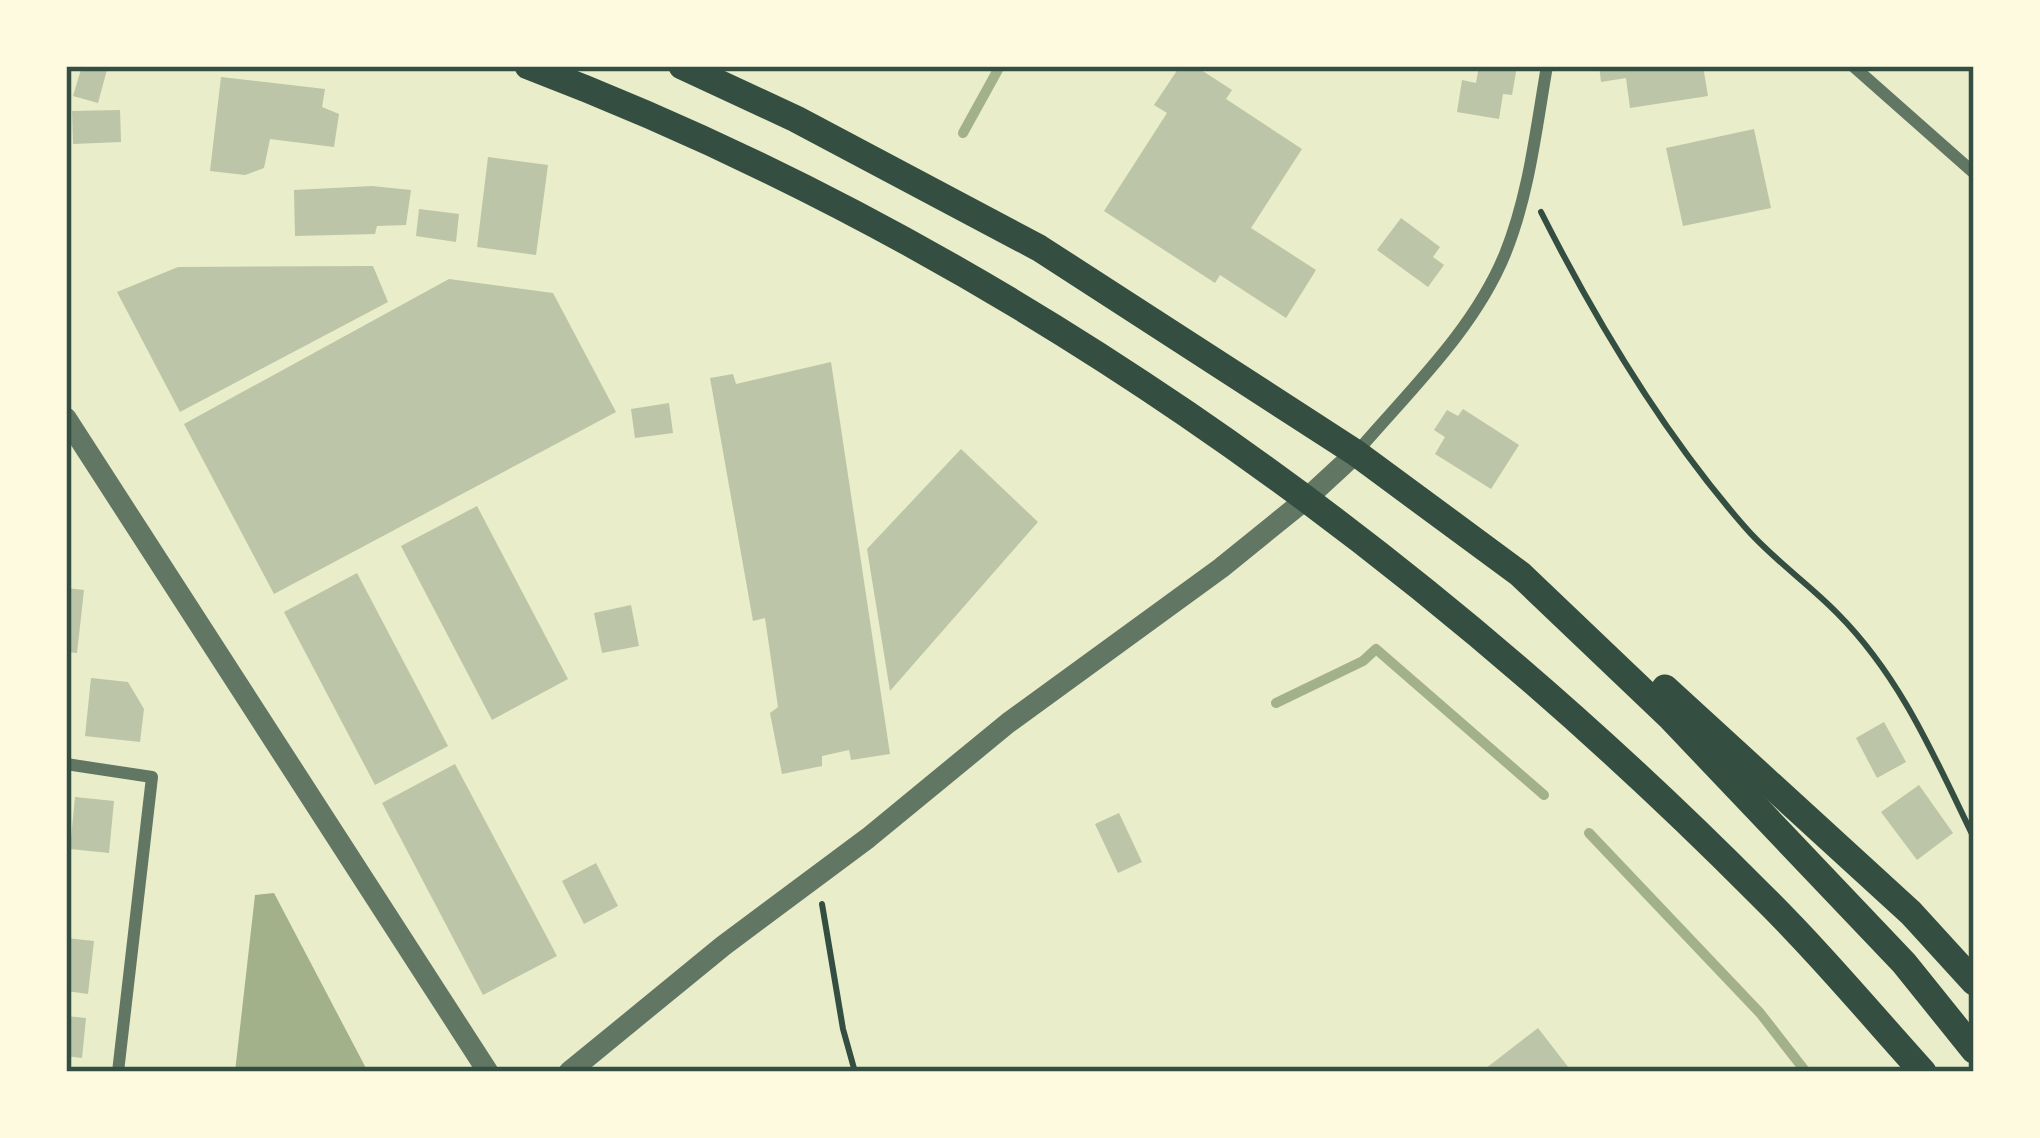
<svg xmlns="http://www.w3.org/2000/svg" width="2040" height="1138" font-family="'Times New Roman',serif">
  <rect width="100%" height="100%" fill="#e9edc9"/>
  <!-- water -->
  <polygon fill="#a3b18a" points="274,893 368,1072 235,1072 255,895"/>
  <g fill="none" stroke-linecap="round" stroke-linejoin="round">
    <!-- stream -->
    <g stroke="#a3b18a" stroke-width="10">
      <polyline points="963,133 1000,66"/>
      <polyline points="1276,703 1363,661 1376,649 1544,795"/>
      <polyline points="1589,833 1760,1013 1806,1072"/>
    </g>
  </g>
  <!-- building -->
  <g fill="#bcc5a7">
    <polygon points="82,66 108,66 98,103 73,96"/>
    <polygon points="1180,66 1195,66 1232,90 1226,99 1302,149 1251,228 1316,270 1286,318 1220,275 1215,283 1104,211 1167,113 1154,105"/>
    <polygon points="1479,66 1517,66 1512,95 1503,94 1499,119 1457,112 1462,80 1476,83"/>
    <polygon points="1599,66 1703,66 1708,96 1630,108 1626,78 1601,82"/>
    <polygon points="221,77 325,89 322,107 339,114 334,147 270,139 264,168 245,175 210,171"/>
    <polygon points="120,110 121,142 73,144 72,111"/>
    <polygon points="1754,129 1771,208 1683,226 1666,148"/>
    <polygon points="488,157 548,165 536,255 477,247"/>
    <polygon points="372,186 411,190 406,225 377,226 375,234 295,236 294,190"/>
    <polygon points="419,209 459,214 456,242 416,236"/>
    <polygon points="1401,218 1440,247 1433,257 1444,265 1428,287 1377,250"/>
    <polygon points="373,266 388,302 180,412 117,292 178,267"/>
    <polygon points="449,279 553,293 616,412 274,594 184,424"/>
    <polygon points="831,362 890,754 851,760 849,750 822,756 822,766 782,774 770,713 778,707 765,618 753,621 710,378 733,374 736,384"/>
    <polygon points="669,403 673,433 635,438 631,409"/>
    <polygon points="1463,409 1519,445 1491,489 1435,454 1445,437 1434,430 1447,410 1458,416"/>
    <polygon points="961,449 1038,522 890,691 867,549"/>
    <polygon points="477,506 568,679 492,720 401,546"/>
    <polygon points="357,573 448,746 375,785 284,612"/>
    <polygon points="66,588 84,590 77,653 66,652"/>
    <polygon points="631,605 639,646 602,653 594,613"/>
    <polygon points="91,678 128,682 144,709 140,742 85,736"/>
    <polygon points="1884,722 1906,762 1877,778 1856,738"/>
    <polygon points="455,764 557,956 483,995 382,803"/>
    <polygon points="1919,785 1953,833 1917,860 1881,812"/>
    <polygon points="75,797 114,801 109,853 70,849"/>
    <polygon points="1119,813 1142,862 1118,873 1095,824"/>
    <polygon points="596,863 618,906 584,924 562,881"/>
    <polygon points="66,938 94,941 88,994 66,991"/>
    <polygon points="66,1016 86,1018 82,1058 66,1056"/>
    <polygon points="1538,1028 1572,1072 1481,1072"/>
  </g>
  <g fill="none" stroke-linecap="round" stroke-linejoin="round">
    <!-- path -->
    <g stroke="#344e41" stroke-width="6">
      <path d="M 1541,212 C 1597,323 1662,432 1744,526 C 1771,558 1808,583 1837,613 C 1901,677 1935,758 1974,838"/>
      <polyline points="822,904 843,1029 855,1072"/>
    </g>
    <!-- minor -->
    <g stroke="#617663" stroke-width="12">
      <polyline points="1853,66 1974,173"/>
      <path d="M 1356,453 C 1409,391 1474,330 1505,254 C 1529,195 1536,129 1547,66"/>
      <polyline points="66,764 152,777 118,1072"/>
    </g>
    <!-- tertiary -->
    <g stroke="#617663" stroke-width="21">
      <polyline points="66,418 488,1072"/>
      <polyline points="569,1072 723,946 868,838 1008,723 1221,568 1305,500 1356,453"/>
    </g>
    <!-- trunk -->
    <g stroke="#344e41" stroke-width="27">
      <path d="M 528,66 C 993,243 1409,541 1758,892 C 1816,949 1869,1012 1923,1072"/>
      <polyline points="682,66 796,119 1039,248 1356,453 1520,574 1670,717 1904,963 1974,1050"/>
      <polyline points="1665,688 1911,913 1974,982"/>
    </g>
  </g>
  <!-- border -->
  <rect width="2040" height="1138" fill="none" stroke="#fefae0" stroke-width="138"/>
  <rect x="69" y="69" width="1902" height="1000" fill="none" stroke="#344e41" stroke-width="4.5"/>
</svg>
